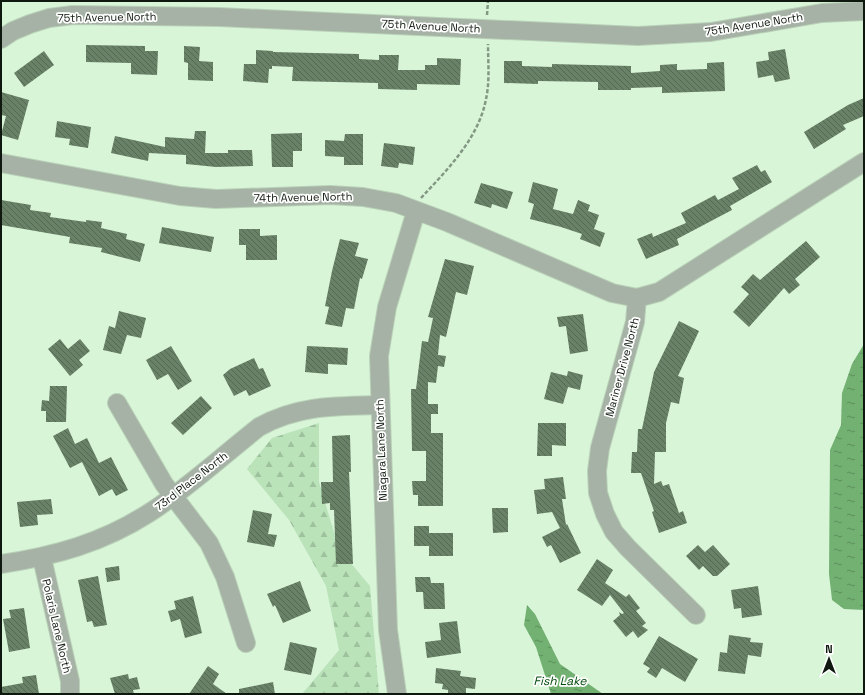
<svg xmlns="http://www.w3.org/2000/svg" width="865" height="695" font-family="'Space Grotesk',sans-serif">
  <defs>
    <pattern id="forest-firs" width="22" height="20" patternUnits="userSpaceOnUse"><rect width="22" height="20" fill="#bae3b9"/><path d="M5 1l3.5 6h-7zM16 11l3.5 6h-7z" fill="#9fc29e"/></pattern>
    <pattern id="water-ripples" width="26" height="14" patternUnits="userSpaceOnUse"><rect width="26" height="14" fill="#72b172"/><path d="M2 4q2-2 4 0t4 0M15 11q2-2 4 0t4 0" fill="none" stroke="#5c8f5c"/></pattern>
    <pattern id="building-back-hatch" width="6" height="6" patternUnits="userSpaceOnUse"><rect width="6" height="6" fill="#688167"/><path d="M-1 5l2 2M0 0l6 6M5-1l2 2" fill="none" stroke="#546953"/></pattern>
  </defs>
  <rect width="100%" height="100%" fill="#d9f5d8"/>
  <!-- forest -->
  <polygon fill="url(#forest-firs)" points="319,423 319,482 339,549 370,586 379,694 302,694 339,650 326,586 289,520 247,469 272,438"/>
  <!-- water -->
  <g fill="url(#water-ripples)">
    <polygon points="864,344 864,610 844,609 832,600 829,574 830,450 841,425 842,393 852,364"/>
    <polygon points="527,605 535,614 560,664 603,694 551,694 536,647 524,625"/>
  </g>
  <!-- building -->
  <g fill="url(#building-back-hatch)">
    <polygon points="86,45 145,46 145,51 158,51 157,75 131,74 131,63 86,62"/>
    <polygon points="184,46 200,47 199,61 213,62 213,81 188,80 188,63 184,62"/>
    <polygon points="785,49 790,79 775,82 773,75 758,78 756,62 769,60 768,52"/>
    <polygon points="256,50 273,51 273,52 359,54 359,59 379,60 379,55 399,55 398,70 425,70 425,65 437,65 437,58 461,59 460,85 417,84 417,90 378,89 378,83 292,81 293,67 272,66 272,69 269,69 268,83 243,81 244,64 256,64"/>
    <polygon points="44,51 54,65 24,87 14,73"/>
    <polygon points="504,61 522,61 522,66 552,67 552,64 631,66 631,73 660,71 660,65 677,64 677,70 707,69 707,63 724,62 725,91 662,93 662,87 631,88 631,90 598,90 598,82 538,81 538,84 504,83"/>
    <polygon points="1,92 29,100 18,140 1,135 6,116 1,115"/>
    <polygon points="864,98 864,116 843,125 846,129 814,149 804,132 848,105"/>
    <polygon points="57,121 91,127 88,148 69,145 70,139 55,137"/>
    <polygon points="195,131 206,131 205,153 228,153 228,150 252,150 253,166 216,167 186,164 186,155 149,153 148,161 111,153 115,136 165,147 165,137 194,139"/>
    <polygon points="302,133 302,151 293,151 293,167 272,167 271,134"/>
    <polygon points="345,134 363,134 363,165 344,165 344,157 325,156 325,140 344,141"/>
    <polygon points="384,143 415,147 413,165 399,163 398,168 381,166"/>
    <polygon points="757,165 761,172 765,170 772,182 730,206 732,210 677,239 679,245 646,259 637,239 652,233 653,237 686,223 681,213 715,195 718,200 739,189 732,178"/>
    <polygon points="533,182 558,189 553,209 573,214 578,200 590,205 588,211 599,215 594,229 605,233 600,247 580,239 582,234 561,227 530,219 534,204 528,202"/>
    <polygon points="481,183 513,192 507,209 492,204 491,208 474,203"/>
    <polygon points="1,200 31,205 30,210 51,213 50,217 86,222 86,220 102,222 101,228 127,234 126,239 145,244 140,262 101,252 102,248 69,243 70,237 1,225"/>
    <polygon points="162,227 214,237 211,252 159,243"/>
    <polygon points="239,229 260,229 260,236 277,235 277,260 246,260 246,245 239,245"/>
    <polygon points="340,239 359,243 355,256 368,259 362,279 360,278 354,309 346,308 342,327 325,324 329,307 325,306 332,271"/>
    <polygon points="806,241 820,257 795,279 800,285 789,294 784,288 749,327 733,312 749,294 741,287 753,274 760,280"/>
    <polygon points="445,259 474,266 467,295 456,292 446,337 440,335 438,355 446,356 444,367 438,366 436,383 428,382 428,404 438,404 438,414 431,414 431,433 443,433 443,506 418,506 418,495 413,495 412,481 426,481 426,451 412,451 411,389 416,389 422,341 428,342 433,318 428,317"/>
    <polygon points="119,311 146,318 141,338 127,335 121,354 103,350 109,326 115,328"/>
    <polygon points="583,314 588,351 570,354 566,326 559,327 557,317"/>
    <polygon points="679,321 699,331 678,376 684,378 679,404 671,402 666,423 666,452 655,452 654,484 661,481 663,486 669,484 679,513 683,511 687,523 659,533 652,512 654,511 641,473 631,473 632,452 637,452 638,429 642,429 654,372"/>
    <polygon points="60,339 68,349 80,339 90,351 79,360 83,365 70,376 48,349"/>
    <polygon points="171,346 192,381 178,390 168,374 157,380 146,360"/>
    <polygon points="307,346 348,348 347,365 328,364 328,374 305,372"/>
    <polygon points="254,358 259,369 263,368 271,386 249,396 246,390 234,396 223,375 230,369"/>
    <polygon points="568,371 583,375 580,390 568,387 563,404 544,399 551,372 567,376"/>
    <polygon points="50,386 67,386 66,422 46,422 46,411 41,411 42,400 49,401"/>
    <polygon points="201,396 212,408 183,435 171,423"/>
    <polygon points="538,423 566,423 566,446 552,445 552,456 537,456"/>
    <polygon points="68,428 75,444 87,438 99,463 111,457 128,490 116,496 112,489 99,496 82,462 70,468 53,436"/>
    <polygon points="350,435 351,472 349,472 353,564 336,564 334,510 330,510 330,503 322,504 321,482 333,482 332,436"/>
    <polygon points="563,477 566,499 562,499 566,525 567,524 581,553 560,563 551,545 547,547 542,537 560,528 552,512 537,514 534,490 545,489 544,479"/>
    <polygon points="51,499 53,514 37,515 38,525 20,527 17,502"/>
    <polygon points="492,508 508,508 508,532 493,533"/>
    <polygon points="253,510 272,514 268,534 277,535 274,547 247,542"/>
    <polygon points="414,526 429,526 429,533 453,533 453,556 429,556 429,546 414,546"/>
    <polygon points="698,545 705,552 713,545 730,564 717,576 713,576 703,566 699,570 686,556"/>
    <polygon points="597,559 613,570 605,583 626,597 629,594 640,608 636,611 646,623 642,626 648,630 638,638 633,631 626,637 613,621 620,615 619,612 622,614 624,613 610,595 602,606 577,590"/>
    <polygon points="119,566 120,580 107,582 105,568"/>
    <polygon points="98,576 107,625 94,627 92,621 87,622 78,580"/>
    <polygon points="415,577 430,577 431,583 444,583 445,609 424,609 423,592 416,592"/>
    <polygon points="300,581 311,611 283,623 275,605 273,607 267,594"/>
    <polygon points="758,586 762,615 742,618 741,608 734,609 731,590"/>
    <polygon points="193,596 202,633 185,638 180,619 171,622 168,611 176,609 174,601"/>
    <polygon points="24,608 30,648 9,652 3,619 11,618 9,610"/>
    <polygon points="457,621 461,653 427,658 425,642 441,640 439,623"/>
    <polygon points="729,635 751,638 750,642 763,643 761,657 748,655 745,674 718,671 720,652 727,653"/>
    <polygon points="659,636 698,659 685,682 662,668 656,678 647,672 650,668 643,664"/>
    <polygon points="290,642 317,648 311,675 284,670"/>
    <polygon points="208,666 219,674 213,684 227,694 189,694"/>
    <polygon points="436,668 461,671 460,676 476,678 475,689 466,688 466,694 448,694 448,690 442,689 443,684 435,683"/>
    <polygon points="128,674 129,679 137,677 140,689 133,690 134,694 115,694 110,678"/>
    <polygon points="36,675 39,694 1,694 1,687 23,683 22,677"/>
    <polygon points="273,682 275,694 239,694 239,689"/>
  </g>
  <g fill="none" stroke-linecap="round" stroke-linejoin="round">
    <!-- minor casing -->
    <g stroke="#b9d2b8" stroke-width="20">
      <g id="minor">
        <polyline points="1,39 13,31 30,24 49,18 73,15 219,17 638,36 711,32 822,13 864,11"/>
        <polyline points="1,163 180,196 216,199 330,195 363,197 396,203 447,222 612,293 637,298"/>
        <polyline points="117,403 164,484 209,543 225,577 246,643"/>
        <polyline points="42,558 70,681 70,694"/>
        <path d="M 1,564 C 55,556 102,543 149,513 C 188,488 222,456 259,427 C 297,405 337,406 380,405"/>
        <polyline points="696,615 628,548 614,532 605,514 598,493 597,471 600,448 635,322 637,298 659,292 864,162"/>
        <polyline points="397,694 388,630 379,356 387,307 416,211"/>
      </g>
    </g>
    <!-- path -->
    <g stroke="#839883" stroke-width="2.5" stroke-dasharray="4 2" stroke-linecap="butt">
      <polyline points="487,15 488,1"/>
      <path d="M 421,198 C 447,170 479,138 486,99 C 490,81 488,62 488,44"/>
    </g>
    <!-- minor -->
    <use href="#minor" stroke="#a6b2a5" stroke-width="18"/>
  </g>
  <g text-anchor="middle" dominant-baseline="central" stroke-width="3.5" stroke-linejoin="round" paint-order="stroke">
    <!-- street labels -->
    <g font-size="11" fill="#0e180e" stroke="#fff">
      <text transform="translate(107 17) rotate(-1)">75th Avenue North</text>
      <text transform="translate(754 24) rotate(-9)">75th Avenue North</text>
      <text transform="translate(431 26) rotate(3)">75th Avenue North</text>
      <text transform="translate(303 197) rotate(-1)">74th Avenue North</text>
      <text transform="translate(622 367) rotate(-75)">Mariner Drive North</text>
      <text transform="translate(381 450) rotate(-92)">Niagara Lane North</text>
      <text transform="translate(191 481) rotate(-38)">73rd Place North</text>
      <text transform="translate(57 626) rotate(77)">Polaris Lane North</text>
    </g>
    <!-- water labels -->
    <g font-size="12" font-style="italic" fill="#024b0b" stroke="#fff">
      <text x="560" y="681">Fish Lake</text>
    </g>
  </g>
  <!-- border -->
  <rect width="865" height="695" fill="none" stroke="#0e180e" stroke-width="4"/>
  <!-- north arrow -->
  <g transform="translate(829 659)" stroke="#ffffff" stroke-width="3" paint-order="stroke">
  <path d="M0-3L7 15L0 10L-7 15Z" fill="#0e180e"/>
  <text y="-6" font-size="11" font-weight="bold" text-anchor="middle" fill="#0e180e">N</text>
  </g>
</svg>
